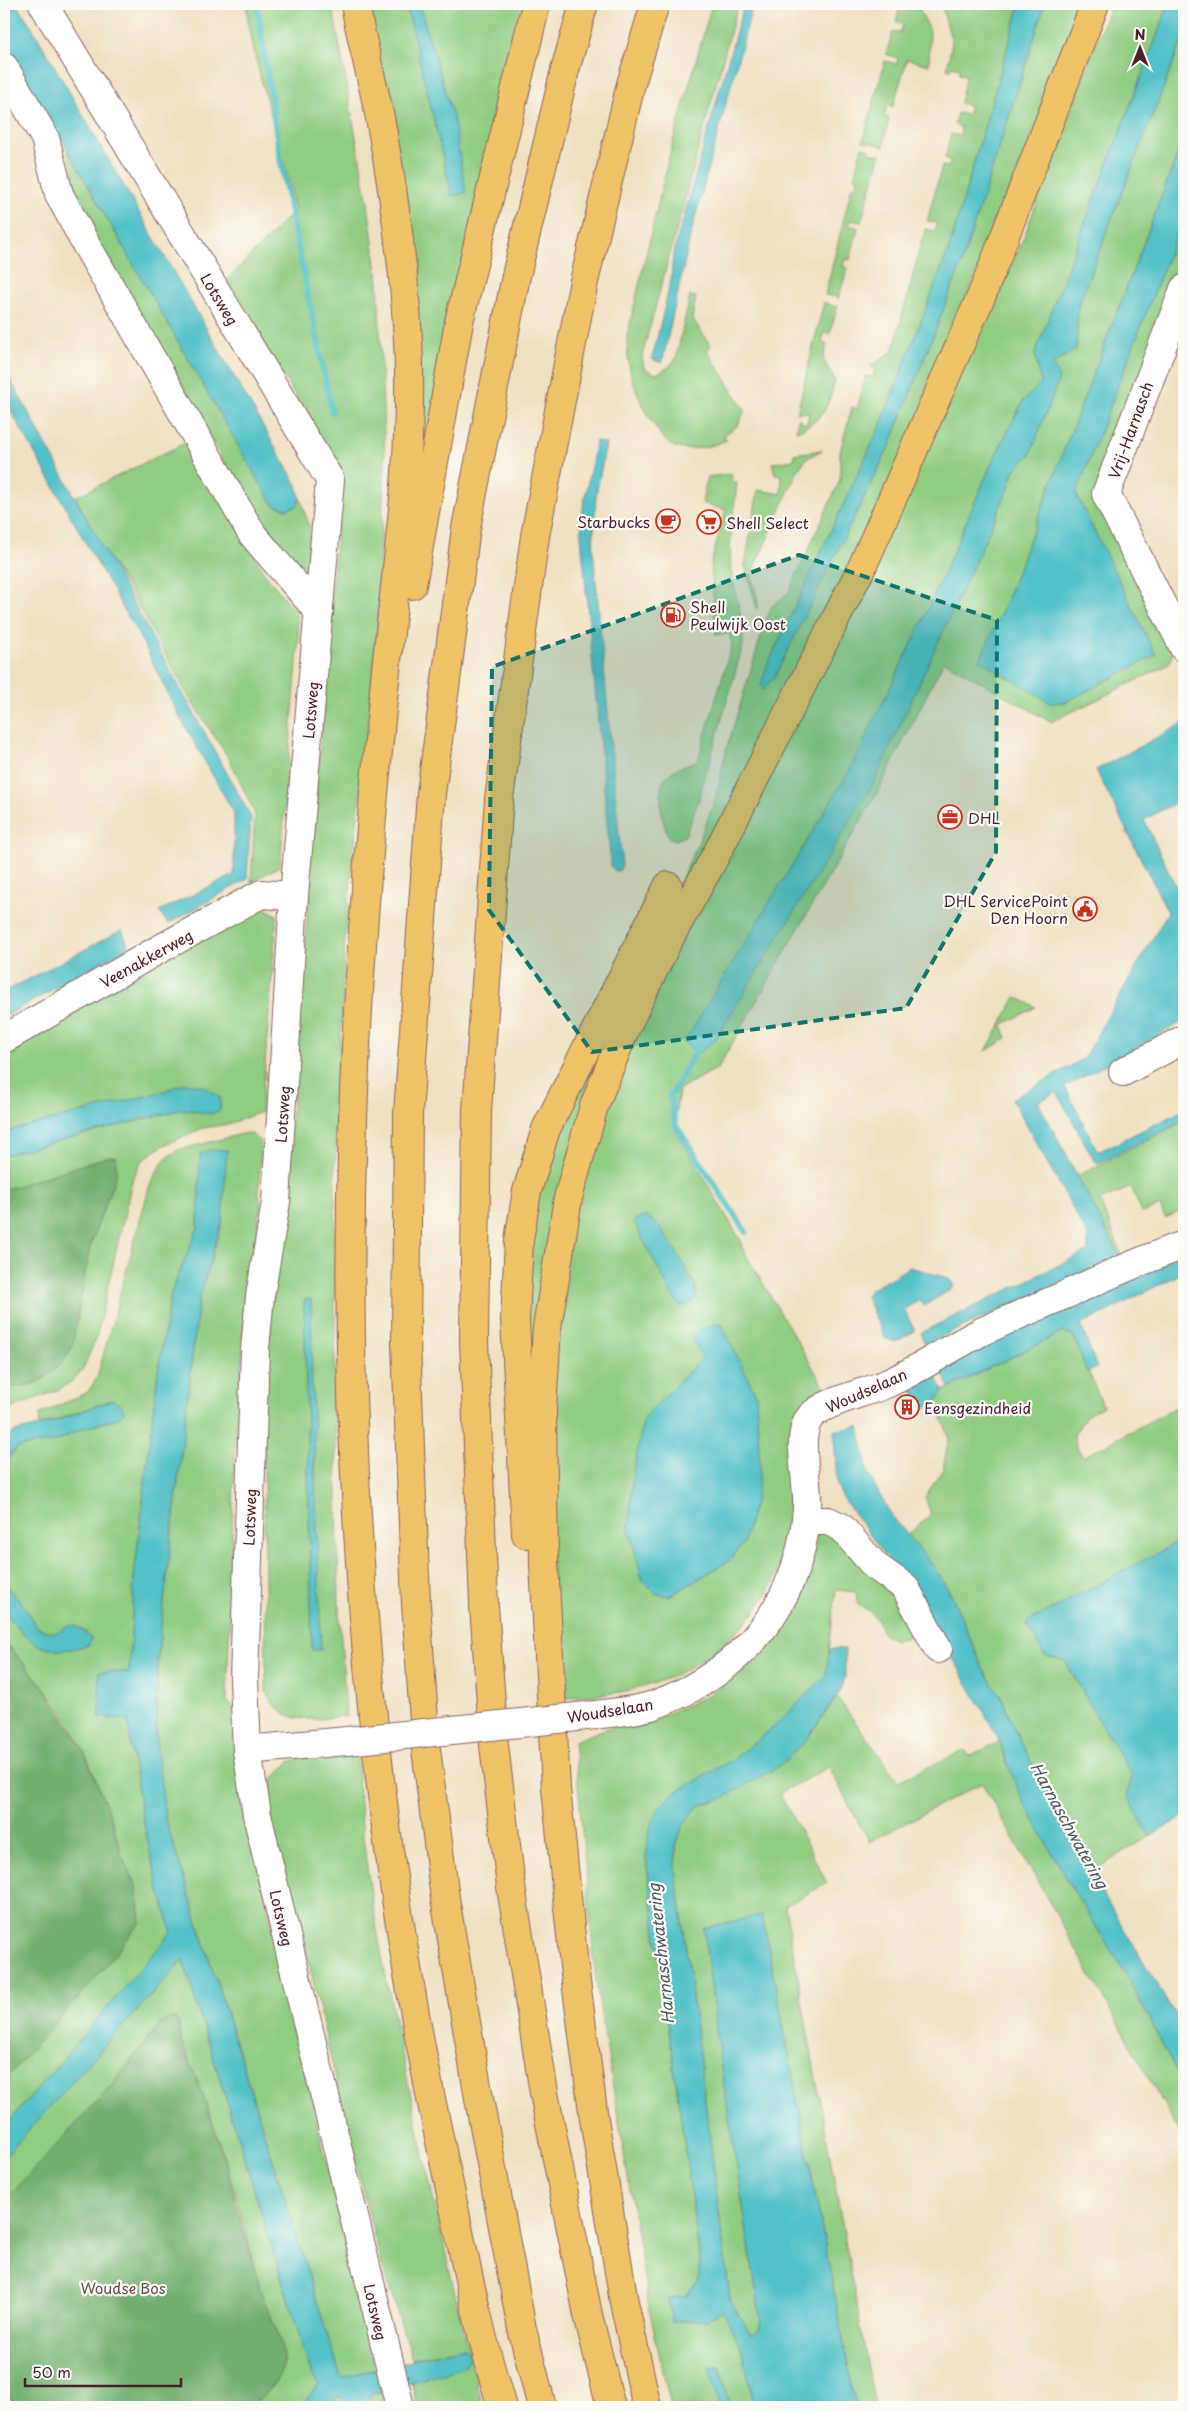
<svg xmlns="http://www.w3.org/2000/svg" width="1188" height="2411" font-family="'Playpen Sans',sans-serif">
  <rect width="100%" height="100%" fill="#fdfcf7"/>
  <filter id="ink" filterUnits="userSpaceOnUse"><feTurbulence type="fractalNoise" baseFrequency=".02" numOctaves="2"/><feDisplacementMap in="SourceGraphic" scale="10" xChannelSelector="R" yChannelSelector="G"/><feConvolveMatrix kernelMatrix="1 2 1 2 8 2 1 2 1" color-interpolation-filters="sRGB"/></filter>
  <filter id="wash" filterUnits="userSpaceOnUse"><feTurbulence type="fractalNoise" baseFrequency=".0096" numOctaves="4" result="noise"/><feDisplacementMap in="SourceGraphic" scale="20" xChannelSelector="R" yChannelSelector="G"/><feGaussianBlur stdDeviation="1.12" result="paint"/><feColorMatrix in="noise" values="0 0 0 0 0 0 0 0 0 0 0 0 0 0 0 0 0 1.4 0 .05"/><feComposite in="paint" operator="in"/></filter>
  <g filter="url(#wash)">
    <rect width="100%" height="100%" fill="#f0e0c2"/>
    <!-- green -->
    <g fill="#8fcc81" stroke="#6c7656" fill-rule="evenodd">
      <path d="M 246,4 L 332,4 L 368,204 L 378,280 L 385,459 L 376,647 L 345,936 L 335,1166 L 335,1393 L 339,1608 L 346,1716 C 312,1719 284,1728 266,1692 L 263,1343 L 283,1228 L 340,488 L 335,460 L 225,282 L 295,210 C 282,141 254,74 246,4 Z"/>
      <polygon points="364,4 526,4 422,469"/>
      <path d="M 712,4 L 738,4 L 642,356 L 644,368 L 656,374 L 668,368 L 676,358 L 690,296 L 696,297 L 692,318 L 711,346 L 707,350 L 745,410 L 738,425 L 724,435 L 727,440 C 713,446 685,454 671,445 C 657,436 636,394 632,378 C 628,364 627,351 627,336 L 670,153 Z"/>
      <polygon points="907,4 917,4 930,31 929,65 907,59 893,107 887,106 884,116 889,118 883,148 881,145 863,141 885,61 897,64 898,58 886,54 893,32 900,33 903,25 896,22 900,5 907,6"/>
      <polygon points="941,4 1020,4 949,249 880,427 767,666 775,676 890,445 961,265 1045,4 1085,4 904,452 632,997 531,1376 529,1280 539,1177 545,1147 678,887 698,843 716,797 726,751 766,620 772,606 789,592 840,480 840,452 852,407 857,409 866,376 873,377 875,369 871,366 893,351 925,229 935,231 937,223 927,221 942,166 949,167 950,160 945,158 951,134 960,136 961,127 954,125 957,113 967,115 970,106 960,103 966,75 959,74 960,68 951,66 950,70 947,70 952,42"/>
      <path d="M 1111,4 L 1169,4 L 1035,354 L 1041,383 L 1023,401 L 994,458 L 927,612 L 849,772 L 684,1043 L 873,784 L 1007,492 L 1015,468 L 1030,454 L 1053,364 L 1076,349 L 1078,305 L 1184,35 L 1184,138 L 1005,604 L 980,660 L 1052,703 L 1066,702 L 1155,655 L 1076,494 L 1184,215 L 1184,262 L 1101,475 L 1173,651 L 1171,661 L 1164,667 L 1051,722 L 944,661 L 878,791 L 718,1068 L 679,1089 L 674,1127 L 741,1241 L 742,1248 L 825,1388 C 816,1395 805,1401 799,1410 C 780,1434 800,1491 798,1521 C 797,1534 788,1549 784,1561 C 761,1620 703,1671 642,1687 C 614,1695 584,1696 556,1699 L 547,1394 L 572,1192 L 617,1067 L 903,496 L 1019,250 ZM 702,1358 L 746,1376 L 756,1395 L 756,1498 L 743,1544 L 729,1561 L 669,1596 L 655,1593 L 643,1581 L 629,1529 L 633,1473 L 644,1418 Z"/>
      <polygon points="862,147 870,149 869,152 878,155 881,153 861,222 850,220 849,225 858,228 850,260 845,259 843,267 848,268 838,299 838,297 825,295 852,186 856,187 858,178 854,177"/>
      <polygon points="67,149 274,505 287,509 296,506 300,498 310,528 306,571 295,573 274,549 82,215"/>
      <path d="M 824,302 L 835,307 L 838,305 L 830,334 L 824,332 L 822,342 L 827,345 L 823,359 L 835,381 C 827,408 824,421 796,431 L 798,419 L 801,419 L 801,423 L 807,423 L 809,412 L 797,413 Z"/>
      <polygon points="187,442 265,574 296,613 299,638 280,866 251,882 255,814 230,760 191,701 130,591 71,499"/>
      <polygon points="822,450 806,459 798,470 751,575 758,601 757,609 745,565 758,490 781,494 782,475 775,474 772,463 794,460 794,454"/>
      <path d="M 732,474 L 731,481 L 737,483 C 734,512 728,541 731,569 C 734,596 745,617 743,645 L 698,802 L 685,836 L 676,840 L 670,839 C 662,826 655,787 667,776 C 676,767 687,765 698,760 L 732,644 L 729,634 L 716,635 L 711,563 L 726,510 L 702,503 L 707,477 Z"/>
      <polygon points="266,909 277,915 261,1112 228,1124 203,1128 162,1146 143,1160 133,1177 96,1338 83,1369 72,1381 60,1389 4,1411 4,1204 110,1156 4,1190 4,1155 183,1109 211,1114 220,1110 220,1097 185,1083 162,1092 4,1132 4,1049 252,912"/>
      <polygon points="1016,997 1036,1007 1002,1025 1007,1038 986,1051"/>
      <polygon points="1184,1121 1184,1210 1165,1218 1160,1206 1142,1213 1131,1187 1100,1201 1122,1255 1120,1256 1077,1176"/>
      <path d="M 246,1133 L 252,1134 L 261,1143 L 259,1194 L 261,1208 L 243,1307 L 244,1343 L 235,1443 L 227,1702 L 233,1706 L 234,1750 L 242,1810 L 259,1870 L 374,2369 L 341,2378 L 165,1818 L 156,1743 L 158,1654 L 199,1298 L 222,1223 L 200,1154 L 198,1228 L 171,1293 L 158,1371 L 134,1578 L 129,1672 L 99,1672 L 100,1717 L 128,1720 C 136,1793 150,1862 172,1932 L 133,1978 L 146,2001 L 183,1960 L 312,2376 L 320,2383 L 301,2407 L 4,2407 L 4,1685 L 102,1796 C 96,1781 91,1765 83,1750 C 64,1709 34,1674 4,1641 L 4,1613 L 24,1635 L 87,1633 L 76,1626 L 56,1634 L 36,1627 L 25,1607 L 4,1584 L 4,1465 L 13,1452 L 19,1447 L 57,1441 L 79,1430 L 118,1418 L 112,1400 L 39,1426 L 40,1414 L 88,1392 L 97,1378 L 149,1188 L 155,1174 L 166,1158 L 178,1150 ZM 113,1824 L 122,1856 L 135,1882 L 112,1878 ZM 175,2018 L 179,2023 L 180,2039 C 206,2097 226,2161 244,2223 C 250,2245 253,2268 260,2290 C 268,2314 283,2337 283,2362 C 282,2376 273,2384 263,2394 Z"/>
      <polygon points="1063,1332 1073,1335 1103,1406 1086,1416 1074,1435 1076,1446 1083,1457 1184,1403 1184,1539 1026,1623 1045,1656 1065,1661 1132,1777 1127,1796 1150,1836 1091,1872 1068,1835 1014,1728 1003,1700 983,1669 952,1596 934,1567 908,1535 931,1514 925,1497 943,1469 949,1437 936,1402 943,1391"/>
      <path d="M 824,1526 L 899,1587 L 915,1626 L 909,1637 L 895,1640 L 883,1634 C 878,1618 873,1611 858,1605 L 856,1592 L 836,1590 L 826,1677 L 773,1728 L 732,1760 L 673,1794 L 646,1858 L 700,2261 L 698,2281 L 685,2296 L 668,2299 L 672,2321 L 708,2319 L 723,2311 L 741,2346 L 755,2407 L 730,2407 L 720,2367 L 711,2368 L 719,2407 L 671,2407 L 650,2313 L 596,1983 L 574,1741 L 605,1729 L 661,1717 L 707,1696 L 746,1669 L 797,1604 L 812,1566 L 818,1531 Z"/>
      <polygon points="837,1697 898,1781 965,1750 969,1756 999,1742 1007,1764 1069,1883 1125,1973 1184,2085 1184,2140 982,1783 869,1842 829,1767 780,1793 827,1883 785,1906 875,2407 856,2407 762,1915 704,1928 720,2060 761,2321 759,2330 755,2335 750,2335 730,2300 676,1869 676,1845 683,1825 698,1806 723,1798 803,1744"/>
      <path d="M 357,1754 C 360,1860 383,1964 405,2068 C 429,2181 454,2295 483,2407 L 418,2407 L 411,2381 L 466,2366 L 464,2347 L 412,2359 L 381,2261 L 352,2150 L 302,1932 L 264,1810 L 267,1785 L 289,1762 L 304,1757 Z"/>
      <polygon points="366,2391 381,2392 385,2407 326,2407 339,2396"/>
    </g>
    <!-- forest -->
    <g fill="#73b06f" stroke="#5e684d">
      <path d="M 110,1156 L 116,1157 L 116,1175 L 90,1247 L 72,1348 C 58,1372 32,1393 4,1385 L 4,1190 Z"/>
      <polygon points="4,1641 42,1685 83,1749 111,1817 122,1856 135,1882 139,1901 141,1922 93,1981 4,2081"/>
      <path d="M 169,2018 L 175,2018 L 179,2023 L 180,2039 C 216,2119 236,2204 260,2288 C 267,2313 284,2337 283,2364 C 281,2380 262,2398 249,2407 L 19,2407 L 4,2393 L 4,2202 L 112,2085 L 158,2026 Z"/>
    </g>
    <!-- water -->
    <g fill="#53c1c8" stroke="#4e707a">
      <polygon points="4,4 16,4 30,24 297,485 300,498 297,506 287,509 274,505 258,480 4,40"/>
      <polygon points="406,4 419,4 453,117 466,193 452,196"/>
      <polygon points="744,4 753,4 692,229 662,363 652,359 671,280 673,254"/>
      <polygon points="1020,4 1045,4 961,265 890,445 775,676 763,690 761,685 767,666 880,427 949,249"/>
      <polygon points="1169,4 1184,4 1184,35 1078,305 1076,349 1053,364 1059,379 1030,455 1015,469 1007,492 873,784 715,1040 699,1053 684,1043 849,772 927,612 994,458 1023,401 1041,383 1035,354"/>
      <polygon points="1184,138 1184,215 1076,494 1156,655 1066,702 1051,703 980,660 1005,604"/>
      <polygon points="4,368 251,817 247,879 168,924 159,911 234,875 234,813 176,710 144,645 4,399"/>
      <polygon points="596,441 606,444 596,495 593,548 622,866 619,871 615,871 611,867 581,535 582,512"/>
      <polygon points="1184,723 1184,798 1144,820 1184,903 1184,1021 1065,1087 1097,1150 1100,1151 1184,1110 1184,1120 1098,1163 1094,1160 1057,1092 1038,1102 1120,1256 925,1344 920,1333 1088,1251 1088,1236 1012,1099 1083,1059 1168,912 1096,770"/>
      <polygon points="122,930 129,947 4,1017 4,992"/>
      <polygon points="185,1083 203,1086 220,1097 220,1110 211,1114 183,1109 4,1155 4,1132 162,1092"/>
      <path d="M 211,1150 L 227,1150 L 222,1223 L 199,1298 L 158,1654 L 156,1743 L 165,1818 L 341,2378 L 464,2347 L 469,2355 L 466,2366 L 370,2394 L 374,2407 L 353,2407 L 339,2396 L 326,2407 L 301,2407 L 320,2383 L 312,2376 L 183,1960 L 4,2157 L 4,2128 L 172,1932 C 150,1862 136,1793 128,1720 L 100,1717 L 99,1672 L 129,1672 L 134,1578 L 158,1371 L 171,1293 L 198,1228 L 200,1154 Z"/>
      <path d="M 645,1216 C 664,1224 685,1268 696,1287 C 698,1300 693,1305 680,1306 L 673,1297 L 636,1226 L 634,1221 Z"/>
      <polygon points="1184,1253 1184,1272 1081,1325 1097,1368 1087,1372 1073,1335 1063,1332 950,1387 937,1365"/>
      <polygon points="910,1267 948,1278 953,1283 953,1288 924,1306 920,1300 904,1310 915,1331 895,1342 885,1338 866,1297 870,1290"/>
      <polygon points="311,1299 312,1381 321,1650 312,1650 304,1300"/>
      <polygon points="713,1324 722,1325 756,1395 760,1468 756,1498 743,1544 729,1561 669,1596 655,1593 643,1581 629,1529 633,1473 644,1418 702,1358 693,1339 695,1333"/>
      <polygon points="935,1373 943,1391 936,1402 921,1410 913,1390 917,1380"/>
      <polygon points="112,1400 121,1405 124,1412 118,1418 79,1430 57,1441 19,1447 13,1452 4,1465 4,1440 15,1432 50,1423"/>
      <polygon points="859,1426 868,1472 879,1494 892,1516 934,1567 952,1596 983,1669 1003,1700 1014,1728 1068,1835 1184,2030 1184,2085 1125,1973 1069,1883 1022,1799 996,1734 978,1701 917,1597 843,1499 837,1485 834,1431"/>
      <polygon points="1184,1539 1184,1816 1150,1836 1127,1796 1132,1777 1065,1661 1045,1656 1026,1623"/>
      <path d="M 4,1584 L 25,1607 L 36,1627 C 49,1632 56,1637 66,1626 L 76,1626 L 91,1638 L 89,1645 C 44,1658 32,1645 4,1613 Z"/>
      <polygon points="830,1649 845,1649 845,1678 841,1690 803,1744 779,1766 723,1798 698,1806 683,1825 676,1845 676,1869 730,2300 750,2334 755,2334 759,2330 761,2321 720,2060 704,1928 762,1915 856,2407 755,2407 741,2346 723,2311 708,2319 672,2321 668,2299 686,2296 698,2281 700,2261 646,1858 649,1831 658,1810 673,1794 732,1760 773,1728 825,1677"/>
      <polygon points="720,2367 730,2407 719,2407 710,2368"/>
    </g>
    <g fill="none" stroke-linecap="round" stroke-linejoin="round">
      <!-- stream -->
      <g stroke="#53c1c8" stroke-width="6">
        <polyline points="257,4 280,158 332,412"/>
        <polyline points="699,1045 670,1097 676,1126 746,1232"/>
      </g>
    </g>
  </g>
  <g filter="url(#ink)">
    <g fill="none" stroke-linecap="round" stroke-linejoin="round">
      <!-- minor casing -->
      <g stroke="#846360" stroke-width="30">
        <g id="minor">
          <polyline points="43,4 330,480 294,896 276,1202 260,1296 255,1349 244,1679 247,1750 257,1815 400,2407"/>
          <polyline points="4,67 45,138 59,194 83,239 252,534 319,612"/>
          <polyline points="1184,289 1106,494 1184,648"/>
          <polyline points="4,1039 156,951 261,894 294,896"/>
          <polyline points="1123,1072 1184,1039"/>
          <polyline points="806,1521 828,1521 841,1527 875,1566 905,1587 938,1649"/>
          <path d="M 596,1715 C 615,1712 636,1711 654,1705 C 743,1672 801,1603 807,1507 C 809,1482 796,1442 808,1420 C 818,1402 867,1393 886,1384 C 919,1370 949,1348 981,1332 C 1009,1319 1037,1307 1065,1295 C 1104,1277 1144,1259 1184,1245"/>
          <polyline points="247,1750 347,1741"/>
        </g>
      </g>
      <!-- highway casing -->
      <g stroke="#846360" stroke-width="30">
        <g id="highway">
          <path d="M 355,4 C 362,44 373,83 381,123 C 394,194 404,268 408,340 C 414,454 396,568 385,680 C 370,826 358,971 353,1118 C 341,1471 370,1825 446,2170 C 463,2250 478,2330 502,2407"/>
          <polyline points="412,585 459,322 536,5"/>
          <polyline points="526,1534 515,1320 519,1240 527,1191 546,1129 668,886"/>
          <polyline points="542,2407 522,2329 480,2104 445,1898 426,1749 416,1604 406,1343 408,1114 431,794 466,528 516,276 565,70 584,4"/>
          <polyline points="611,2407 588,2315 544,2093 511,1887 494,1745 484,1606 474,1340 477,1110 499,799 535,536 583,286 631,84 655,4"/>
          <polyline points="647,2407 624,2302 594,2119 574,1966 556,1788 544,1563 542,1409 547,1328 568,1198 594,1106 626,1027 666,945 717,853 863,565 983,292 1095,4"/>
        </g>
      </g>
      <!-- minor -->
      <use href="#minor" stroke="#fff" stroke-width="28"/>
      <!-- highway -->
      <use href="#highway" stroke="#f1c369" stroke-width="28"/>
      <!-- minor-bridge casing -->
      <g stroke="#846360" stroke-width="30" stroke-linecap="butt">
        <polyline id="minor-bridge" points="347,1741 596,1715"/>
      </g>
      <!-- minor-bridge -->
      <use href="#minor-bridge" stroke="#fff" stroke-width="28"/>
    </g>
  </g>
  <!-- marked area -->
  <path fill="#0f766e" fill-opacity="0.2" stroke="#0f766e" stroke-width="4" stroke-dasharray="10 6" stroke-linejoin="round" d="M 799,555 L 997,620 L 996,852 L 906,1008 L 592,1052 L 489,910 L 492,667 Z"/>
  <!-- icons -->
  <defs>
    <g id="cafe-ring" transform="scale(1.25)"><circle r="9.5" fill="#fdfcf7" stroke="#c8321e" stroke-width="1.5"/><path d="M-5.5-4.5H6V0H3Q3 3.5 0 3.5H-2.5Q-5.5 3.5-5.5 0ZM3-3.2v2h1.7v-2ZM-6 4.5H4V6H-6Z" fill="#c8321e"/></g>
    <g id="supermarket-ring" transform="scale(1.25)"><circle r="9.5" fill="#fdfcf7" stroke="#c8321e" stroke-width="1.5"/><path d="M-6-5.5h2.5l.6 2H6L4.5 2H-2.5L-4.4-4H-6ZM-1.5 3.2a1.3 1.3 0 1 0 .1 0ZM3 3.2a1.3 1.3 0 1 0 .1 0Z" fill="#c8321e"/></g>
    <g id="fuel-ring" transform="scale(1.25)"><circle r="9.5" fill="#fdfcf7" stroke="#c8321e" stroke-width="1.5"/><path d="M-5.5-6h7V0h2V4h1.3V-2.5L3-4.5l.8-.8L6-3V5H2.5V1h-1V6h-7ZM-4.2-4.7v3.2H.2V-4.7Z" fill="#c8321e"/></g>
    <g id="office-ring" transform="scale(1.25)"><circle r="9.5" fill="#fdfcf7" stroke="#c8321e" stroke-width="1.5"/><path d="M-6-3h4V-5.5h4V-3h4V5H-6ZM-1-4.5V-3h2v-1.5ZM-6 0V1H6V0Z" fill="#c8321e"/></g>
    <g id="civic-ring" transform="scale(1.25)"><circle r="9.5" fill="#fdfcf7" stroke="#c8321e" stroke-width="1.5"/><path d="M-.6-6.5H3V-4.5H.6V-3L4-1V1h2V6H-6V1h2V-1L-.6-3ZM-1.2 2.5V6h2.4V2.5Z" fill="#c8321e"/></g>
    <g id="building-ring" transform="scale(1.25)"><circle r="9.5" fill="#fdfcf7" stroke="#c8321e" stroke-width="1.5"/><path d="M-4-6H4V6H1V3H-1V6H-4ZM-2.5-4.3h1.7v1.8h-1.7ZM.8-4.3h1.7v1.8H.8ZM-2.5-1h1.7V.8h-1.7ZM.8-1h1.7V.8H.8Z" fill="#c8321e"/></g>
  </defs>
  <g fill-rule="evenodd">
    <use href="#cafe-ring" x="668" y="521"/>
    <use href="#supermarket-ring" x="709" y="522"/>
    <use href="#fuel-ring" x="673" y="615"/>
    <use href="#office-ring" x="950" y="817"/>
    <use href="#civic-ring" x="1085" y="909"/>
    <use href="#building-ring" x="907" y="1407"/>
  </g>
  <g text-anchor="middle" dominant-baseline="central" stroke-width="4.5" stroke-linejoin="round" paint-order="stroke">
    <!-- street labels -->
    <g font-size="15" fill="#4a1f2b" stroke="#fdfcf7">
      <text transform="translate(220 299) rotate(59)">Lotsweg</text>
      <text transform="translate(1130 430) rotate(-70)">Vrij-Harnasch</text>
      <text transform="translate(310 710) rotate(-85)">Lotsweg</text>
      <text transform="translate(146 958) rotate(-29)">Veenakkerweg</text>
      <text transform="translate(282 1114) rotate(-86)">Lotsweg</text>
      <text transform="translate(866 1390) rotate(-24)">Woudselaan</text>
      <text transform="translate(249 1517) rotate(-88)">Lotsweg</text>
      <text transform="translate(610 1710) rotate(-9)">Woudselaan</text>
      <text transform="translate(282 1918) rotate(77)">Lotsweg</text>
      <text transform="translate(376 2312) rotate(77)">Lotsweg</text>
    </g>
    <!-- poi labels -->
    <g font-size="15" fill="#4a1f2b" stroke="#fdfcf7" text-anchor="start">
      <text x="650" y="521" text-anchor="end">Starbucks</text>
      <text x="726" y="522">Shell Select</text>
      <text x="690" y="606">Shell<tspan x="690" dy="17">Peulwijk Oost</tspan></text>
      <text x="968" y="817">DHL</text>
      <text x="1068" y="900" text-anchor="end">DHL ServicePoint<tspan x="1068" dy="17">Den Hoorn</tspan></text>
      <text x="924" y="1407">Eensgezindheid</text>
    </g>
    <!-- park labels -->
    <g font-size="15" fill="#5f5345" stroke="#fdfcf7">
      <text x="123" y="2287">Woudse Bos</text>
    </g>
    <!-- water labels -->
    <g font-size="16" font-style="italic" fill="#4d5862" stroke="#fdfcf7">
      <text transform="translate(1070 1825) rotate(61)">Harnaschwatering</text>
      <text transform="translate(660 1954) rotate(-96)">Harnaschwatering</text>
    </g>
  </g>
  <!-- margin -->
  <rect width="1188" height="2411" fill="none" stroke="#fdfcf7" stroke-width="20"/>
  <!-- north arrow -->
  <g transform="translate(1140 48)" stroke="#fdfcf7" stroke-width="4" paint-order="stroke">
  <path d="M0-4L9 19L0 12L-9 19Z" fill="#4a1f2b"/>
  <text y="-8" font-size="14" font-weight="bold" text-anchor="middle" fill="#4a1f2b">N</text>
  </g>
  <!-- scale -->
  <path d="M25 2378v8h156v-8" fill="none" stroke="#4a1f2b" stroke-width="2.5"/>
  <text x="32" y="2378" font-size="15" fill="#4a1f2b" stroke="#fdfcf7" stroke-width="4" paint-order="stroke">50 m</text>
</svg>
